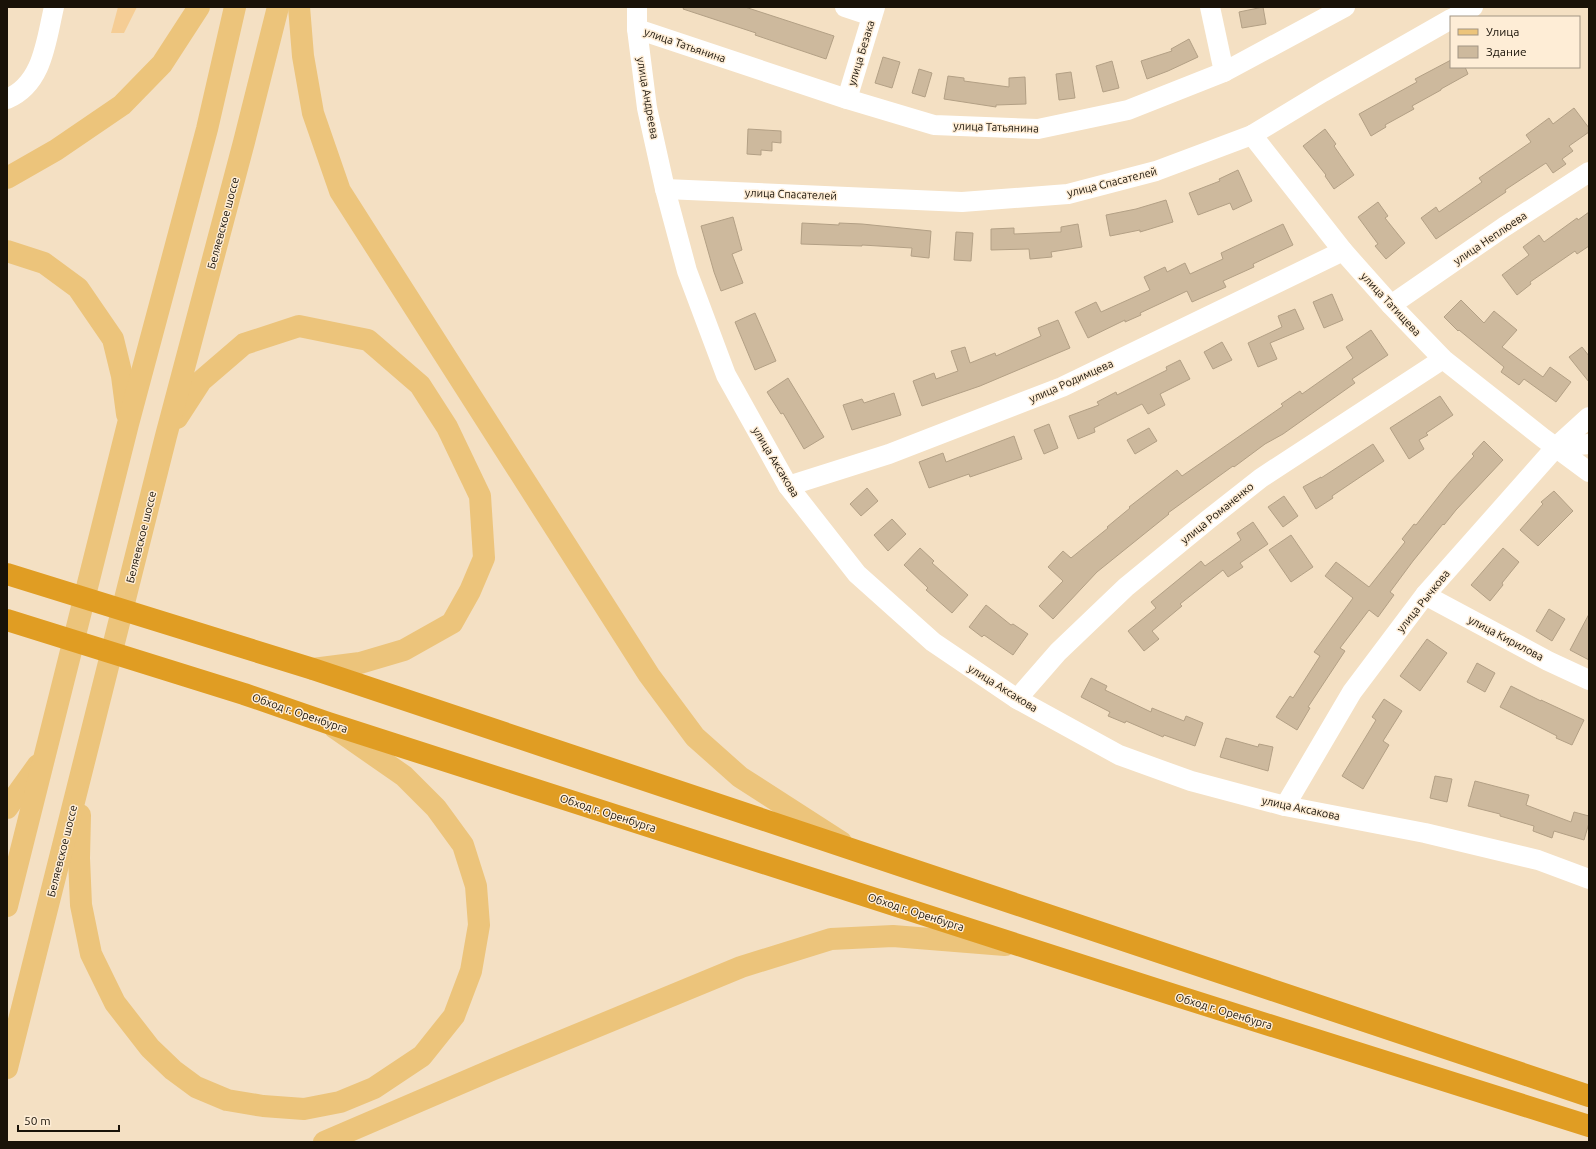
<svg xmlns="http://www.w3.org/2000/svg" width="1596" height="1149" font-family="Ubuntu,sans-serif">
  <rect width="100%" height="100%" fill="#f4e0c3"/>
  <!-- green -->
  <polygon fill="#f5cd95" points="118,7 137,7 124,33 111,33"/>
  <!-- building -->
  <g fill="#cdb99d" stroke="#b3a085">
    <polygon points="684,7 745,7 834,36 826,59 755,35 756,33 683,9"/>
    <polygon points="1263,7 1266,24 1242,28 1239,12"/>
    <polygon points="1189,39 1198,57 1168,71 1147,79 1141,61 1172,51 1171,49"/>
    <polygon points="883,57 900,62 892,88 875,83"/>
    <polygon points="1451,60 1451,67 1465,67 1468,74 1441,89 1441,90 1412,106 1414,109 1385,125 1386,127 1371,136 1359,114 1417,82 1415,79"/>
    <polygon points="1112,61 1119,88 1103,92 1096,66"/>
    <polygon points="919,69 932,73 925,97 912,93"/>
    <polygon points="1071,72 1075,98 1059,100 1056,74"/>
    <polygon points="948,76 964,78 964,81 1009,87 1009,78 1025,77 1026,104 996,105 996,107 944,99"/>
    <polygon points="1574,108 1589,128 1589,132 1569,146 1573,151 1562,159 1566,164 1553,173 1546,163 1505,190 1506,192 1436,239 1421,218 1436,207 1439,212 1482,182 1479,178 1531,142 1526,135 1549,118 1553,124"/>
    <polygon points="748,129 781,131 781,143 772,142 772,151 761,150 761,155 747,154"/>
    <polygon points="1325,129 1336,144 1334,146 1354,175 1334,189 1325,176 1326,175 1303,146"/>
    <polygon points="1238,170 1252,201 1233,210 1230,203 1198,215 1189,193 1220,181 1219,179"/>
    <polygon points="1166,200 1173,222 1140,232 1140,230 1110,236 1106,215 1136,209"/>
    <polygon points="1378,202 1388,216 1385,218 1405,243 1386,259 1375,246 1378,244 1358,217"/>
    <polygon points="1589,212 1589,246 1577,254 1575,251 1530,282 1531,284 1517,295 1502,275 1529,255 1523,247 1539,235 1544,242 1577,218 1578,220"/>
    <polygon points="733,217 742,250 732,254 743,283 721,291 714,272 701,226"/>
    <polygon points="802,223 839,225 839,223 862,224 931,231 929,258 911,256 912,248 862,245 862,246 801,244"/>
    <polygon points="1078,224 1082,247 1051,252 1052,257 1030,259 1029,249 991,250 991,229 1014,228 1014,234 1061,232 1061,227"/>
    <polygon points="1283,224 1293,245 1253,264 1254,267 1223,281 1226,287 1192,302 1187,291 1140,313 1141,315 1125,322 1125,320 1088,338 1075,312 1096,302 1101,312 1150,290 1144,277 1165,267 1167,272 1185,263 1190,274 1223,259 1221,253"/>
    <polygon points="956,232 973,233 971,261 954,260"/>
    <polygon points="1332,294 1343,320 1324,328 1313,302"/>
    <polygon points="1461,300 1484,323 1494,311 1517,330 1502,347 1543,377 1550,367 1571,382 1556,402 1524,379 1519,385 1501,372 1504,367 1459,330 1458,331 1444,317"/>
    <polygon points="1295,309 1304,329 1270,343 1277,359 1258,367 1248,343 1282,327 1278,316"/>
    <polygon points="755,313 776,361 755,370 735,322"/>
    <polygon points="1058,320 1070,348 980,386 922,406 913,381 934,373 936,379 958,371 951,351 965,347 970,363 995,353 996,356 1041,336 1038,328"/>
    <polygon points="1371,330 1388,355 1352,379 1355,383 1283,434 1265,444 1234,467 1233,466 1168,513 1169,514 1097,572 1053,619 1039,606 1063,581 1048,567 1063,551 1071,558 1108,528 1107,527 1130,508 1129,507 1177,470 1182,476 1283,406 1281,404 1300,391 1302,394 1353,358 1346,347"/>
    <polygon points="1222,342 1232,360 1213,369 1204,352"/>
    <polygon points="1582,347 1589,356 1589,382 1569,357"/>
    <polygon points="1180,360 1190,379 1160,394 1165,405 1148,414 1142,404 1094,428 1095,432 1078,439 1069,416 1099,405 1097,402 1116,392 1117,395 1167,370 1166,367"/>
    <polygon points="788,378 824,437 804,449 783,413 781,414 767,392"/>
    <polygon points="894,393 901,415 852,430 843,405 862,399 864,403"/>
    <polygon points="1440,396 1453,415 1426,433 1428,435 1419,440 1424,449 1409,459 1390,428"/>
    <polygon points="1049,424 1058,448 1044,454 1034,430"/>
    <polygon points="1149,428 1157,441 1135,454 1127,440"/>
    <polygon points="1014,436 1022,459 970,477 969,474 929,488 919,462 943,453 946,462"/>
    <polygon points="1484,441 1503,460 1456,510 1444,525 1443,524 1413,561 1390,592 1394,595 1378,617 1369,610 1340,648 1345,651 1308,707 1310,708 1297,730 1276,717 1290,696 1293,698 1320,656 1314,652 1353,598 1325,576 1336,562 1369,587 1405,542 1402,539 1414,524 1416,525 1450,482 1474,456 1472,454"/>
    <polygon points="1373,444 1384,461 1332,496 1333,498 1316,509 1303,487 1321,477 1321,478"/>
    <polygon points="867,488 878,501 861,516 850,504"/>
    <polygon points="1554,491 1573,511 1538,546 1520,530 1543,504 1541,502"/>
    <polygon points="1284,496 1298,516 1283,527 1268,507"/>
    <polygon points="892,519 906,534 888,551 874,535"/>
    <polygon points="1253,522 1268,544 1240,563 1243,567 1228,577 1223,570 1180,604 1182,606 1152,631 1159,639 1144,651 1128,631 1156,608 1151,602 1201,561 1205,566 1241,540 1237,533"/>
    <polygon points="1291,535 1313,567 1291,582 1269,550"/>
    <polygon points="920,548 934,561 932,563 968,595 952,613 926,590 928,588 904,565"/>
    <polygon points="1503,548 1519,562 1502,583 1503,585 1490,601 1471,585"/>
    <polygon points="986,605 1011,625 1013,624 1028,634 1013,655 984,635 982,637 969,627"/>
    <polygon points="1549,609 1565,619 1552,641 1536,631"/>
    <polygon points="1589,614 1589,660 1570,650"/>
    <polygon points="1427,639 1447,653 1420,691 1400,676"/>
    <polygon points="1477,663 1495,673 1485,692 1467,682"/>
    <polygon points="1091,678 1107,686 1105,690 1151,712 1152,708 1184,721 1186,716 1203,723 1195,746 1164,735 1163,737 1126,721 1125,723 1108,716 1110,712 1081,697"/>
    <polygon points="1511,686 1541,701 1541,700 1584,720 1572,745 1556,738 1557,736 1500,707"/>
    <polygon points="1384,699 1402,711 1383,741 1389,745 1363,789 1342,776 1376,720 1372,717"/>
    <polygon points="1226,738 1258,747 1259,744 1273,747 1268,771 1220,757"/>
    <polygon points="1435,776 1452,779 1447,802 1430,798"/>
    <polygon points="1475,781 1529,795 1526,805 1571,822 1574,812 1589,816 1589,823 1584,840 1554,831 1552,838 1533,831 1534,826 1500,816 1500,814 1468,806"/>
  </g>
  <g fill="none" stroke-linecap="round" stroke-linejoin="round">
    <!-- minor -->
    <g stroke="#fff" stroke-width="20">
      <polyline points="637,7 637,29 647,108 665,189 687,271 726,375 788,486 857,574 933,642 1017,699 1119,755 1191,781 1285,806 1425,833 1538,860 1589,879"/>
      <polyline points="845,7 872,16"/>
      <polyline points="1210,7 1224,72"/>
      <polyline points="1455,17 1473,7"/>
      <polyline points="637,29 847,99 934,125 1038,129 1128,110 1224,72 1345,7"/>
      <path d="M 7,99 C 43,84 46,41 54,7"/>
      <polyline points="847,99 875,7"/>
      <polyline points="1252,135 1343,251 1391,305 1443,359 1543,438 1589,472"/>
      <polyline points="665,189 962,202 1068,194 1156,171 1252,135 1323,92 1451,19"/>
      <polyline points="1391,305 1504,227 1589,172"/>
      <polyline points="1556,447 1589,444"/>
      <polyline points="788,486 889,454 1062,387 1343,251"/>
      <polyline points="1425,595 1548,661 1589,680"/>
      <polyline points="1017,699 1058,652 1126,587 1209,519 1261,478 1443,359"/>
      <polyline points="1285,806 1352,692 1425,595 1556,447 1589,417"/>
    </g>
    <!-- major -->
    <g stroke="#ecc47b" stroke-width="22">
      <polyline points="299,7 303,56 313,113 340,191 649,675 695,737 740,777 841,842"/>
      <polyline points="7,178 56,150 122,105 162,64 199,7"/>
      <polyline points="7,251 44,263 78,288 113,339 122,376 127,414"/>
      <polyline points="177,418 201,381 244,344 299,326 368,340 420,385 447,427 480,496 484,558 470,591 452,623 404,650 360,663 313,669"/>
      <polyline points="7,808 38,765"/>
      <polyline points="80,815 79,858 81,905 91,954 115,1003 150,1048 173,1070 196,1087 227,1100 263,1106 304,1109 340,1102 374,1088 422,1056 454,1016 471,971 479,925 476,886 463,845 436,808 404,776 335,728"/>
      <polyline points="7,906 128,424 207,129 235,7"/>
      <polyline points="7,1068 166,436 244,142 278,7"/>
      <polyline points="324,1142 494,1069 741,967 831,939 893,936 1005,945"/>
    </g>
    <!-- highway -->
    <g stroke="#e09d23" stroke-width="22">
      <polyline points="7,574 313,669 1589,1096"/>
      <polyline points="7,620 244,694 328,723 1174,995 1589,1126"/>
    </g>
  </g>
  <g text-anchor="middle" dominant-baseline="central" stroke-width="3" stroke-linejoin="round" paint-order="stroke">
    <!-- street labels -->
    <g font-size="11" fill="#191208" stroke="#feedd6">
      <text transform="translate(685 45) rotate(19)">улица Татьянина</text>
      <text transform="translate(861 53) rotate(-73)">улица Безака</text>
      <text transform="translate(648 98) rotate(80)">улица Андреева</text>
      <text transform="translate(996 127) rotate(2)">улица Татьянина</text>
      <text transform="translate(1112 182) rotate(-14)">улица Спасателей</text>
      <text transform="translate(791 194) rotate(2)">улица Спасателей</text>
      <text transform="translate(223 223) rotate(-75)">Беляевское шоссе</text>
      <text transform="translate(1490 238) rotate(-34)">улица Неплюева</text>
      <text transform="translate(1391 304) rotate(47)">улица Татищева</text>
      <text transform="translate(1071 381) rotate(-24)">улица Родимцева</text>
      <text transform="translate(776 462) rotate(59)">улица Аксакова</text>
      <text transform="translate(1217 513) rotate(-39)">улица Романенко</text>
      <text transform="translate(141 537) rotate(-76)">Беляевское шоссе</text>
      <text transform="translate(1423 601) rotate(-51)">улица Рычкова</text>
      <text transform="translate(1506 638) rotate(28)">улица Кирилова</text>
      <text transform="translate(1003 688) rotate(32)">улица Аксакова</text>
      <text transform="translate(300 713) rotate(19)">Обход г. Оренбурга</text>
      <text transform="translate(1301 808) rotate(12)">улица Аксакова</text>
      <text transform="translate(608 813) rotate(18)">Обход г. Оренбурга</text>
      <text transform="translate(62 851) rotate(-76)">Беляевское шоссе</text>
      <text transform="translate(916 912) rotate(18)">Обход г. Оренбурга</text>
      <text transform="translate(1224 1011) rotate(17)">Обход г. Оренбурга</text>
    </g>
  </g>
  <!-- border -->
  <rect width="1596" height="1149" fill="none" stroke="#191208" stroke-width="16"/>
  <!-- legend -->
  <rect x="1450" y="16" width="130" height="52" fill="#feedd6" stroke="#a29584"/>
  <rect x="1458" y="29" width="20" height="6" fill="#ecc47b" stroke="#a29584"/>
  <text x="1486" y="36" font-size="12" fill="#191208">Улица</text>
  <rect x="1458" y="46" width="20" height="12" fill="#cdb99d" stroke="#a29584"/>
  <text x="1486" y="56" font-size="12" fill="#191208">Здание</text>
  <!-- scale -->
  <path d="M18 1125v6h101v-6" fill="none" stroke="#191208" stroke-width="2"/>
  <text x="24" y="1125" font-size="12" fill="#191208" stroke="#feedd6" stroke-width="3" paint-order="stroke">50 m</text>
</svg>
